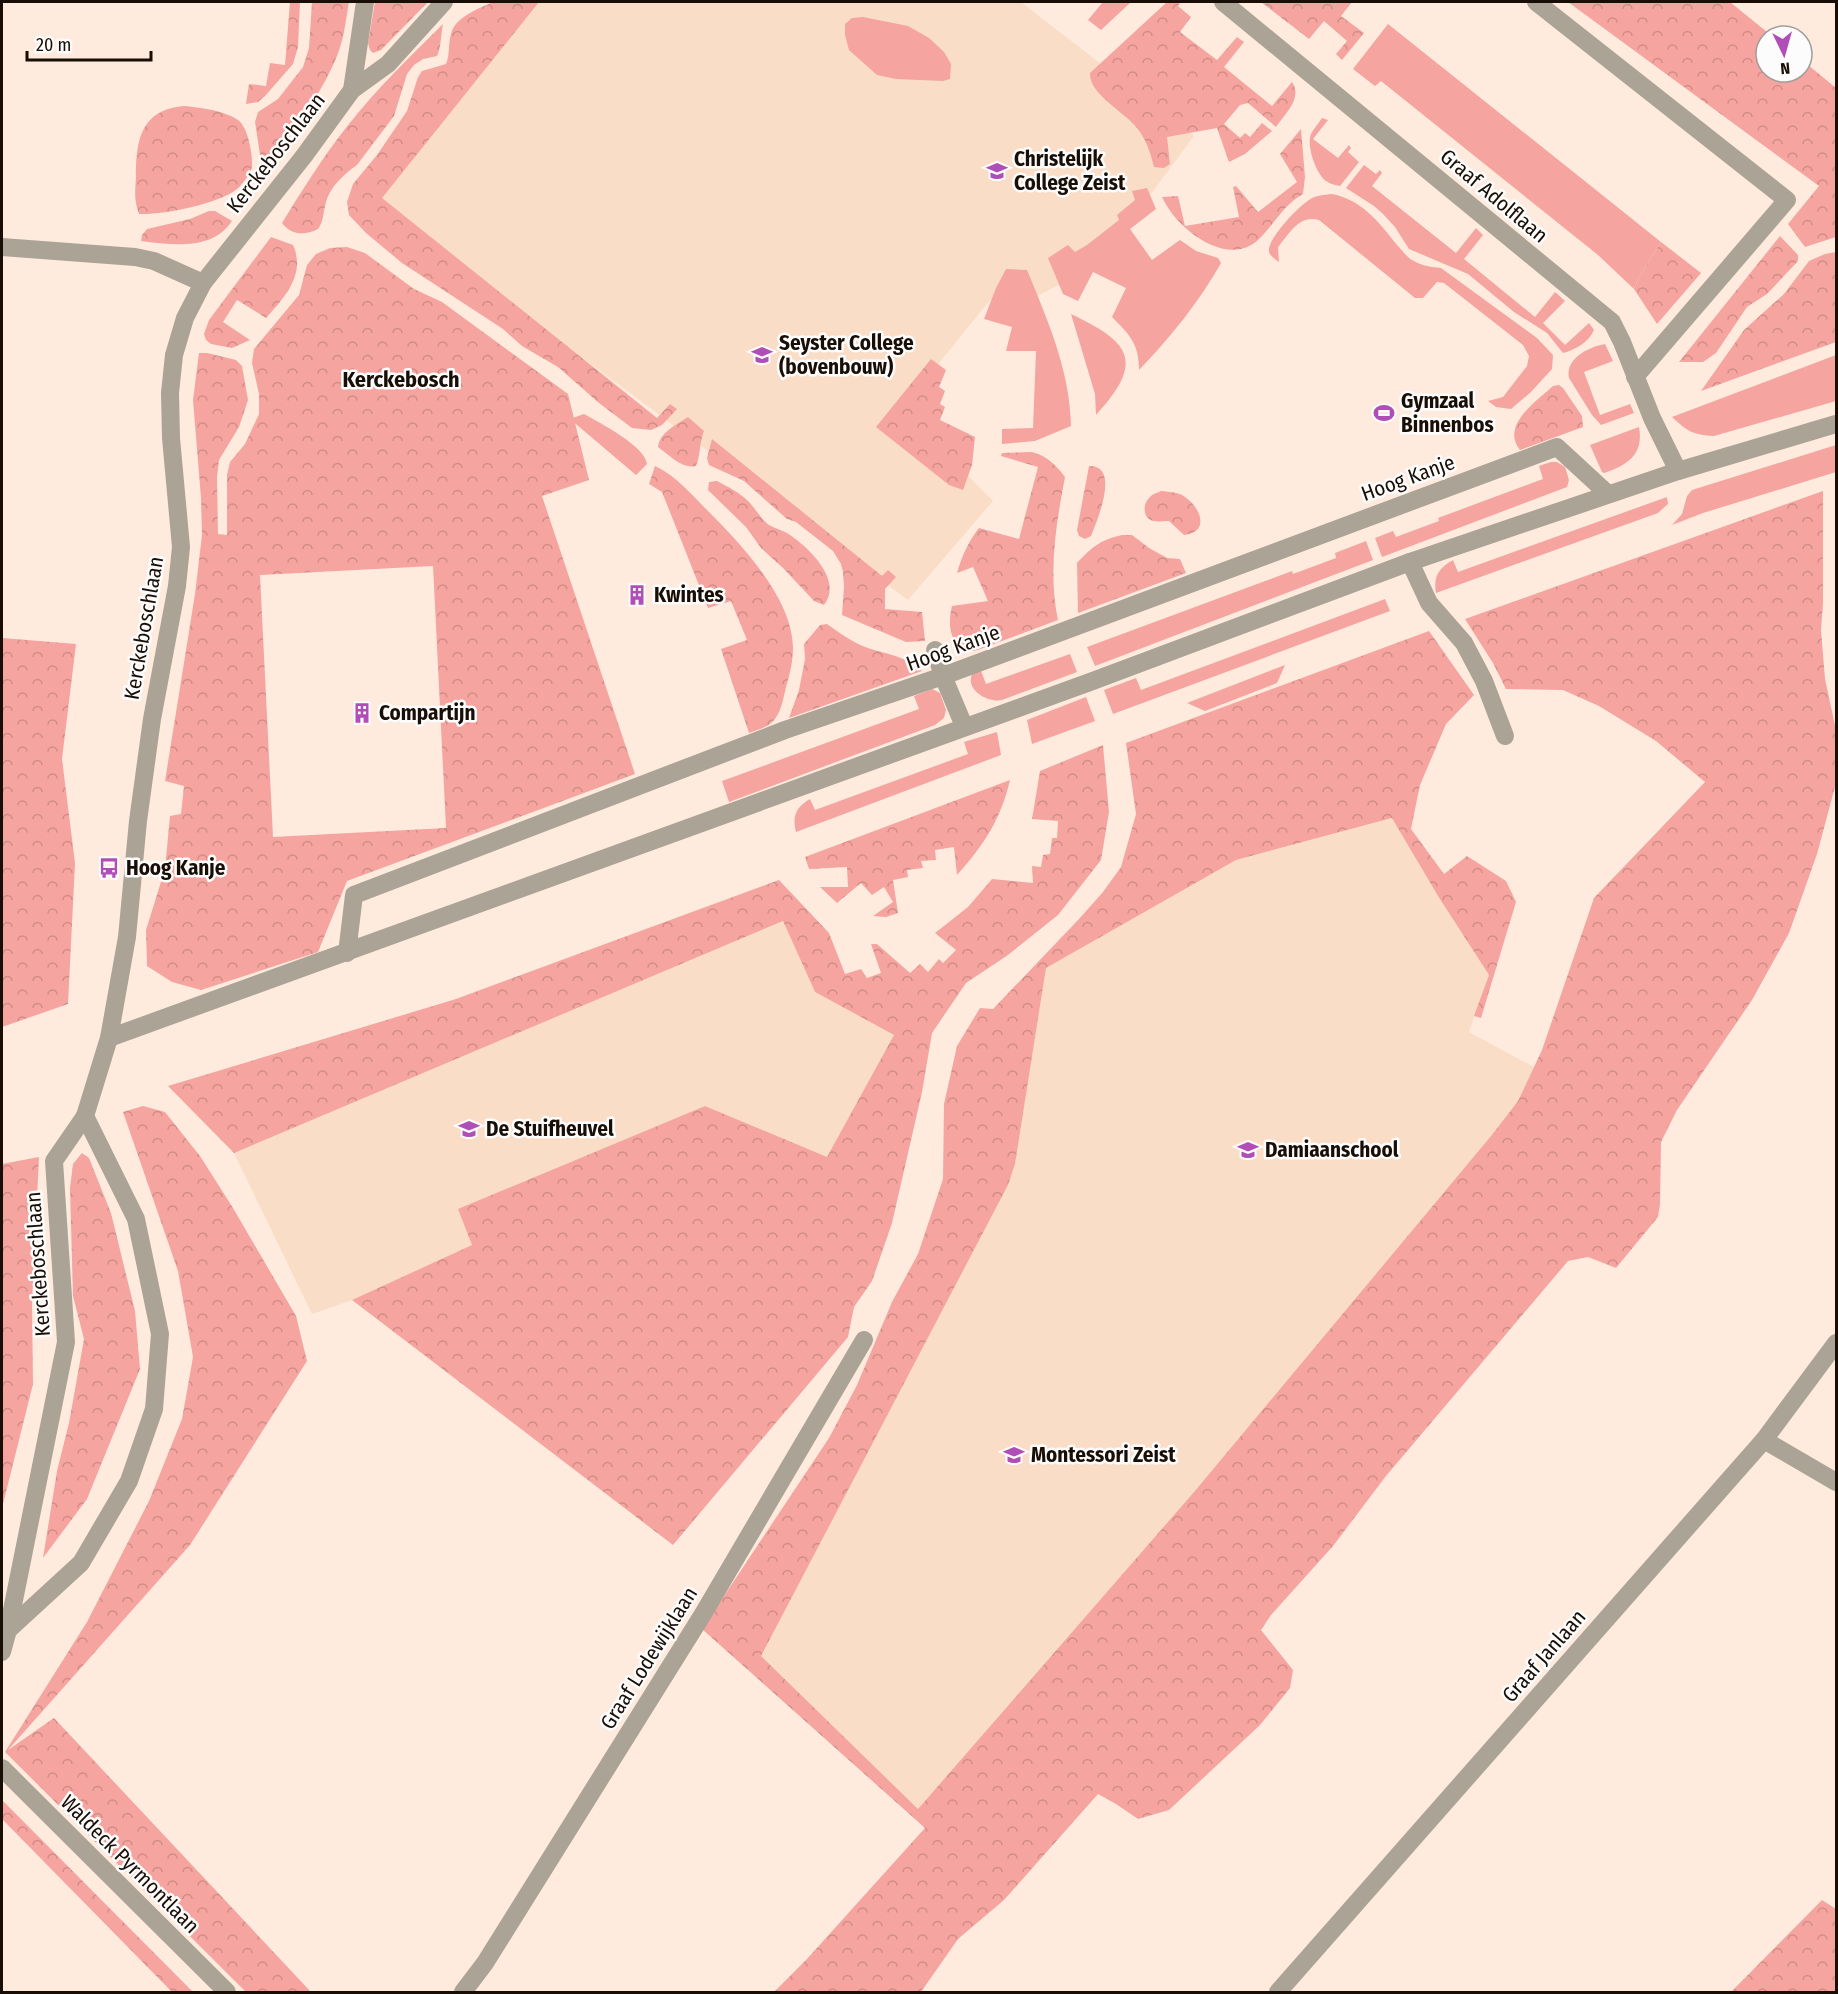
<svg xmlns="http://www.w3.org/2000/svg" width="1838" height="1994" font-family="'Fira Sans Condensed',sans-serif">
  <defs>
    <pattern id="forest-crowns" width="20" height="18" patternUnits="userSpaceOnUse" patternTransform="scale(1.5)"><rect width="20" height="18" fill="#f5a49f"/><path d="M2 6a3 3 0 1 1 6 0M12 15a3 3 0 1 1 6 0" fill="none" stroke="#d18c87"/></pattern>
  </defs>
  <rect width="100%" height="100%" fill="#feebdd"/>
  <!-- built -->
  <g fill="#faddc6">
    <polygon points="533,2 1021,2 1194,136 1142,206 1067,281 1025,302 990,300 902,409 993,501 908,600 376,204"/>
    <polygon points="1393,818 1438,896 1489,975 1469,1032 1534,1067 1518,1101 1491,1136 1194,1492 918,1809 760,1656 1008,1185 1015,1164 1046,968 1236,860"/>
    <polygon points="783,921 815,992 894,1035 827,1158 705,1106 459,1209 472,1245 352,1300 312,1314 234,1153"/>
  </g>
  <!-- grass -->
  <g fill="#f5a49f">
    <polygon points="1103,2 1131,2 1101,30 1088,20"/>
    <polygon points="863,17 908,26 929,38 944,52 951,64 950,79 943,81 896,79 877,75 849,50 845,35 845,24 852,18"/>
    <polygon points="1388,24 1661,242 1638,279 1634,289 1598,255 1381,81 1375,86 1353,69"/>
    <path d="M 1322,118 L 1328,120 L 1313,139 L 1338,158 L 1349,145 L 1351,148 L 1348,152 L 1359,162 L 1340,186 C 1335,185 1330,184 1326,181 C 1316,174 1306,145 1311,134 C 1314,128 1319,123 1322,118 Z"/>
    <path d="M 1364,165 L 1376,174 L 1380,170 L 1382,173 L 1372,186 L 1456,253 L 1476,228 L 1483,235 L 1464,259 L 1535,317 L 1555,292 L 1565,301 L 1543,323 L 1565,345 L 1589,323 L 1594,330 C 1589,342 1575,350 1563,353 L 1547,333 L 1514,312 L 1468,274 L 1409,249 L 1395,227 L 1383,214 L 1374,206 L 1346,188 Z"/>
    <path d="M 1147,188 L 1156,209 L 1130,229 L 1152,260 L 1180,240 L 1196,251 L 1218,258 L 1221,263 C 1199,302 1170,338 1139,370 C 1139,344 1130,335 1112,317 L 1126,288 L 1093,272 L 1078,301 L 1063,294 L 1048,258 L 1068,245 L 1075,252 L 1087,245 L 1119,220 L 1117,215 L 1135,200 L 1132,191 Z"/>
    <path d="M 1332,194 C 1362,200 1379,222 1397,245 C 1402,250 1407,258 1414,261 C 1422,266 1432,267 1441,268 L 1537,338 L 1553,355 L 1552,369 L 1530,393 L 1511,409 L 1496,407 L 1488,401 L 1503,397 L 1527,366 L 1529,356 L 1523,345 L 1444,283 L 1437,282 L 1423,298 L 1415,298 L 1319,220 C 1299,214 1289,234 1278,247 L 1279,262 C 1275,259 1270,256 1269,252 C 1266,240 1299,206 1309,200 C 1316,195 1324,195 1332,194 Z"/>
    <path d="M 1006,269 L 1027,270 C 1048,321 1070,371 1071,426 L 1035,441 L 1002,444 L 1002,429 L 1033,428 L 1036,351 L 1006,351 L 1012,327 L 984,319 L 996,288 Z"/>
    <path d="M 1071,314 C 1130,342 1146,361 1096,415 L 1095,394 Z"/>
    <path d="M 1605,344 L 1613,361 L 1584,372 L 1600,415 L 1630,404 L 1634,413 L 1601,425 L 1592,415 L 1569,378 C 1565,359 1588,347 1605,344 Z"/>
    <path d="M 1836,355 L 1836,401 L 1714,436 C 1693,435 1687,431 1672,417 Z"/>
    <path d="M 584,414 C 600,423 645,446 647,464 L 636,475 L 570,419 Z"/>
    <path d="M 1639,427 C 1644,455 1627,465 1604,473 L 1602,472 L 1590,445 Z"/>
    <polygon points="1836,445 1836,472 1703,513 1672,525 1682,514 1687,496 1692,490"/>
    <polygon points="1551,462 1557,462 1565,467 1569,480 1567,487 1382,557 1375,538 1393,531 1396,537 1439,521 1438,518 1543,479 1539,466"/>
    <path d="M 1667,497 L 1668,504 L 1658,513 L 1436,593 C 1433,576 1439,568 1453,560 L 1458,572 Z"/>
    <polygon points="1366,541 1373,560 1095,666 1087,647 1292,571 1293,574 1336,558 1335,553"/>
    <polygon points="1385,599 1390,611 1113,714 1104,690 1136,678 1141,690"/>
    <path d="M 1070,654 L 1077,672 L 1002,700 C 988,703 965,690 972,674 L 981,671 L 986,684 Z"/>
    <polygon points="1285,665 1277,683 1205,711 1187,703"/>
    <polygon points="932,689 940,693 946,710 944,718 935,725 729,802 722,781 919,709 914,696"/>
    <polygon points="1086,697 1095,721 1032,744 1027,720"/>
    <path d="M 997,732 L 1001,755 L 796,832 C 792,816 796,807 810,799 L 815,810 L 968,754 L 964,742 Z"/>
  </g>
  <!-- forest -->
  <g fill="url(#forest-crowns)" fill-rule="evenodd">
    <polygon points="290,2 300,2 298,47 293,64 265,96 258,102 246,104 249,84 266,86 270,63 285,65"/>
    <path d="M 312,2 L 349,2 C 346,19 344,39 337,56 C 320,98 289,136 263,174 L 255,122 L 258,112 L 278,99 L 303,67 L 309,48 Z"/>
    <polygon points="375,2 428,2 381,50 373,53 370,50 368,43"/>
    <path d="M 493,2 L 539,2 L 382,198 L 657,418 L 670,404 L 677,409 L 662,425 L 651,430 L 632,428 L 599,403 L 558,367 L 522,346 L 503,329 L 402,263 L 366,233 L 349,215 L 347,202 L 353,184 L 377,155 L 407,111 L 418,77 L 422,71 L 446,64 C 450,55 448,44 451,34 C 455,17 478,9 493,2 Z"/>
    <path d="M 1167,2 L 1178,2 L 1180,3 L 1178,6 L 1191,17 L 1180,32 L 1217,60 L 1237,37 L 1244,42 L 1224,67 L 1272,106 L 1292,82 C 1303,98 1285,114 1276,127 L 1248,103 L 1240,105 L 1224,124 L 1240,138 L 1245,133 L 1250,137 L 1262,123 L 1272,131 L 1245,154 L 1229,162 L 1217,128 L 1167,137 L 1170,164 L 1164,168 L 1154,167 C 1151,155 1147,142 1140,132 C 1128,113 1089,96 1090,73 Z"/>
    <polygon points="1261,2 1352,2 1341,16 1364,33 1342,60 1336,54 1347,41 1324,21 1309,39"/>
    <polygon points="1568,2 1730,2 1772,36 1766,36 1766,72 1802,72 1802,60 1836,88 1836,237 1805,247 1788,224 1819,186"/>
    <path d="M 443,24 C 441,33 441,49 437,56 L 423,59 L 414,65 L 407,74 L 394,116 L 357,165 C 344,174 330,187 326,202 C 323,212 324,221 318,229 C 304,236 291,235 282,223 C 303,189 324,155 349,124 C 377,88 411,56 443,24 Z"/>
    <path d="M 185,106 C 202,108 223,110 238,120 C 248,127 253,155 252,167 C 251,173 242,185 237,189 C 218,204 163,215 139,214 C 134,200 135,192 136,177 C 136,140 141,109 185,106 Z"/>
    <path d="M 1301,129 L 1305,177 L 1303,194 C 1283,205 1274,225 1258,240 C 1226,269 1175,227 1162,197 L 1178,196 L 1185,226 L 1239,217 L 1233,187 L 1236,186 L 1258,212 L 1297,182 L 1280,154 Z"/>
    <path d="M 209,211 L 215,211 L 232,221 C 212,251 173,245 141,241 L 142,235 L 147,229 L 190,219 Z"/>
    <polygon points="1780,236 1798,255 1798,261 1767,294 1747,307 1716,353 1703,362 1679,362"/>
    <path d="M 271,237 L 293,245 C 306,274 285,297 266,318 L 237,300 L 223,322 L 250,340 L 232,348 L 211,344 L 206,340 L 204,334 L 209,320 Z"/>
    <polygon points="1661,242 1701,273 1657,324 1634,289 1638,279"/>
    <path d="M 347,247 L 365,253 L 414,289 L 442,302 L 568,394 L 589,480 L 542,496 L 635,774 L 347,881 L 318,952 L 201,990 L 172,982 L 147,966 L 146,930 L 165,869 L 170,816 L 181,814 L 184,786 L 165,781 L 195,594 L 202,535 L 201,498 L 193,400 L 199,353 L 207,353 L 236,360 L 242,366 L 248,400 L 239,427 L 219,460 L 217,477 L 218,534 L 227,535 L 227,475 L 230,462 L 245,444 L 259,414 L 259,394 L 252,363 L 254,349 L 299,295 L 307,265 L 316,254 L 330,248 ZM 433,566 L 446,828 L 273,837 L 260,575 Z"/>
    <polygon points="1836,252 1836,342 1701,391 1744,330 1784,294 1809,261 1825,254"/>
    <polygon points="931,359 946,370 939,387 945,391 940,404 945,407 940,420 975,437 972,465 963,490 949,485 876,427"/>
    <path d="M 1559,385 L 1563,388 L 1582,416 L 1583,427 L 1520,450 C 1500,425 1537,401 1553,386 Z"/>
    <path d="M 688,417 L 704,431 C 699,443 701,454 696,466 C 682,469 669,455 658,447 C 660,432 676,425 688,417 Z"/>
    <polygon points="712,439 882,576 888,570 896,577 885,589 885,609 922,612 925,641 906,642 842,615 844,587 843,572 841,564 833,551 796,522 787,519 744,481 709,465 707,458"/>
    <path d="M 1032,452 C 1047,456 1055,464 1065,477 C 1056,524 1048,573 1058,620 L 975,651 C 950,649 947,627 952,606 L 988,601 L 973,567 L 957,573 C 962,556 968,542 979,528 L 1019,539 L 1038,467 L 1001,456 L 1002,453 Z"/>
    <path d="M 655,466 C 676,476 691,494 707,510 C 740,543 792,597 793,647 C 793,661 790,674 786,687 C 783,699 781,716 770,724 C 765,728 756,730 749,733 L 721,649 L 747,640 L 731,601 L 708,608 L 662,492 L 649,484 Z"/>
    <path d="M 1089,466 C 1121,465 1097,521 1091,536 L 1085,539 L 1079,536 L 1077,530 Z"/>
    <path d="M 717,481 C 728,487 739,492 748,501 C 755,508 761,519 769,525 C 775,529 784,530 790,535 C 810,549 843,580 824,605 L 814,601 L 783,568 L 761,548 L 746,527 L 710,492 L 708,490 L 709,482 Z"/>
    <path d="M 1161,491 C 1169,492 1179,492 1185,497 C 1200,507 1211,532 1184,535 L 1169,521 C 1164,521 1158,522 1154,521 C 1143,519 1142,505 1149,498 C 1152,494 1157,493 1161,491 Z"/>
    <polygon points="1823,491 1823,603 1821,630 1825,679 1836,730 1836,783 1817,854 1789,933 1752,1000 1677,1110 1661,1142 1660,1204 1658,1217 1616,1268 1588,1257 1568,1261 1386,1476 1333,1546 1271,1615 1261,1630 1293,1670 1290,1688 1260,1725 1169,1810 1138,1819 1116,1804 1098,1794 1004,1900 958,1939 921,1992 774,1992 807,1959 925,1828 702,1629 829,1438 857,1385 892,1302 918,1254 943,1179 944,1104 957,1046 980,1008 993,1009 1079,919 1103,892 1121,867 1136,814 1126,743 1429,631 1474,695 1446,724 1420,785 1411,829 1444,874 1467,856 1506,881 1516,902 1481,1018 1474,1016 1489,975 1438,896 1392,818 1236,860 1046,968 1015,1164 1008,1185 761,1656 918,1809 1194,1492 1491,1136 1518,1101 1542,1050 1594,898 1705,782 1656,741 1599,706 1563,690 1506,689 1493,663 1465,619"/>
    <path d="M 1122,535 L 1132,535 L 1149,548 L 1167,558 L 1180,559 L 1186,573 L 1078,613 L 1077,563 C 1092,547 1100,540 1122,535 Z"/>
    <path d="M 827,624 C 837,631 848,639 860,645 C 881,654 904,654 922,671 L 789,718 L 799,690 L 805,659 L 804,644 L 820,625 Z"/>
    <polygon points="2,638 76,644 62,759 75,863 68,1004 2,1027"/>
    <polygon points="1103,745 1109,812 1101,860 1058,915 1008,955 966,983 932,1033 922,1092 892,1223 872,1281 854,1307 848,1337 673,1545 352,1300 472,1245 458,1209 705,1106 827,1157 894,1035 815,992 783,921 234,1153 168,1086 456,999 779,880 829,933 845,974 861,969 867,978 881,973 871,944 877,944 910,973 920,964 928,972 939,959 943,963 956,950 935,933 968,907 992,879 1033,883 1032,866 1041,867 1043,855 1050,854 1052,838 1057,838 1058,821 1032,819 1040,771"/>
    <path d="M 1010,780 C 1001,819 984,845 957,875 L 954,847 L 935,850 L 936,860 L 921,861 L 923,868 L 907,870 L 908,877 L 893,880 L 898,913 L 886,917 L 873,916 L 893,902 L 884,887 L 872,895 L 861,883 L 837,903 L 820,887 L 848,887 L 847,867 L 809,869 L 805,857 Z"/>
    <polygon points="143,1106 165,1112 200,1156 233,1208 296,1316 307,1361 190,1545 8,1750 54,1718 311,1992 246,1992 5,1752 87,1622 149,1501 182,1419 193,1357 178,1271 123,1112"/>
    <polygon points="82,1153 89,1158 111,1213 135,1311 140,1369 87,1499 43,1558 57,1471 69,1423 84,1339 73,1296 70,1188 73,1164"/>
    <polygon points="39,1157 32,1303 33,1384 2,1508 2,1164"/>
    <polygon points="2,1800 193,1992 172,1992 2,1819"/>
    <polygon points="1822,1900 1836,1909 1836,1992 1731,1992"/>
  </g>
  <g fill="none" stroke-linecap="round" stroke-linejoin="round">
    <!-- minor -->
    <g stroke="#aba396" stroke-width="18">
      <polyline points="1223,2 1612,322 1622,342 1652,418 1678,471"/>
      <polyline points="1536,2 1787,200 1635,377"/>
      <polyline points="352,90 365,2"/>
      <polyline points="2,247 135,257 154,261 203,283"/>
      <polyline points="1410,562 1429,603 1464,643 1484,681 1505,736"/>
      <polyline points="935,650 943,676 964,726"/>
      <polyline points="347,953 354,895 785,730 943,676 1557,447 1608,494"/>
      <polyline points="109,1038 1090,682 1410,562 1678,471 1836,424"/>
      <polyline points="1764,1440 1836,1482"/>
      <polyline points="8,1630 81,1563 129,1481 154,1409 160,1334 136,1219 85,1116"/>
      <polyline points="2,1652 8,1630 66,1342 54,1161 85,1116 109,1038 127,937 138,821 152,719 177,586 181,547 171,438 170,393 174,355 185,318 203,283 304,156 352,90 388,64 444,2"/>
      <polyline points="2,1768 227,1992"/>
      <polyline points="463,1992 485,1963 703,1614 864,1340"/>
      <polyline points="1278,1992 1764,1440 1836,1343"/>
    </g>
  </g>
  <!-- icons -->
  <defs>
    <g id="school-bare" transform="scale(1.62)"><path d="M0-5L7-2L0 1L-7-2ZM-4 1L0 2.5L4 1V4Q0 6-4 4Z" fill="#af4eb6" stroke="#fcfcfc" stroke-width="2.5" paint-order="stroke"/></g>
    <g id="stadium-bare" transform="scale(1.62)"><path d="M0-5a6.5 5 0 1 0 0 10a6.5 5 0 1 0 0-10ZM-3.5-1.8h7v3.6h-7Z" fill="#af4eb6" stroke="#fcfcfc" stroke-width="2.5" paint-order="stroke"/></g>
    <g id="building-bare" transform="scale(1.62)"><path d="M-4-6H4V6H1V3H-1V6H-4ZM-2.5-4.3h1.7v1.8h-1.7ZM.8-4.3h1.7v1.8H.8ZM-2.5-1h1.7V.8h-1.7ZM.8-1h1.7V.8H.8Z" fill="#af4eb6" stroke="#fcfcfc" stroke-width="2.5" paint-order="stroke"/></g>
    <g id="bus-bare" transform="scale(1.62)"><path d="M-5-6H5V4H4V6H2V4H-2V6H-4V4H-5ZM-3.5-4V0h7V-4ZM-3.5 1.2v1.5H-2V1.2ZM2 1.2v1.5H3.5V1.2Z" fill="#af4eb6" stroke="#fcfcfc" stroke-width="2.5" paint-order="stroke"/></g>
  </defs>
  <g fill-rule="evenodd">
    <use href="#school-bare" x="997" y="171"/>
    <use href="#school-bare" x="762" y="355"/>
    <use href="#stadium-bare" x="1384" y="413"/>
    <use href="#building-bare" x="637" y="595"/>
    <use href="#building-bare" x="362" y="713"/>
    <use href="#bus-bare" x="109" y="868"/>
    <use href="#school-bare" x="469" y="1129"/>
    <use href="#school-bare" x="1248" y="1150"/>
    <use href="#school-bare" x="1014" y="1455"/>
  </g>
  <g text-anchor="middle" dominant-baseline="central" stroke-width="5" stroke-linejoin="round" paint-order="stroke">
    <!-- street labels -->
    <g font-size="21" fill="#180e06" stroke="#fcfcfc">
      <text transform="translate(276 153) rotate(-52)">Kerckeboschlaan</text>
      <text transform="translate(1494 196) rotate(40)">Graaf Adolflaan</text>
      <text transform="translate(1408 478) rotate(-20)">Hoog Kanje</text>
      <text transform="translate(144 628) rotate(-80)">Kerckeboschlaan</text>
      <text transform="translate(953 648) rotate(-20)">Hoog Kanje</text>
      <text transform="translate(38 1264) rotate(-94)">Kerckeboschlaan</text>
      <text transform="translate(1544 1656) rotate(-49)">Graaf Janlaan</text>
      <text transform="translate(649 1658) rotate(-58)">Graaf Lodewijklaan</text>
      <text transform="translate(130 1864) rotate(45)">Waldeck Pyrmontlaan</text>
    </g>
    <!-- poi labels -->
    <g font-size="21" font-weight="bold" fill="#180e06" stroke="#fcfcfc" text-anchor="start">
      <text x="1014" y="159">Christelijk<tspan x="1014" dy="24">College Zeist</tspan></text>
      <text x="779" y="343">Seyster College<tspan x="779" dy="24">(bovenbouw)</tspan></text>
      <text x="1401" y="401">Gymzaal<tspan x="1401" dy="24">Binnenbos</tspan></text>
      <text x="654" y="595">Kwintes</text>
      <text x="379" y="713">Compartijn</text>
      <text x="126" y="868">Hoog Kanje</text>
      <text x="486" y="1129">De Stuifheuvel</text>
      <text x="1265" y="1150">Damiaanschool</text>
      <text x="1031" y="1455">Montessori Zeist</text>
    </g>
    <!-- neighbourhood labels -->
    <g font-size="22" font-weight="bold" fill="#180e06" stroke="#fcfcfc">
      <text x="401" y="379">Kerckebosch</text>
    </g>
  </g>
  <!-- border -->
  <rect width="1838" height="1994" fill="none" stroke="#180e06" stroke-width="6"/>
  <!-- north arrow -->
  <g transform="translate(1784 54) rotate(175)"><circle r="28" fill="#fcfcfc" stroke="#a19d9a" stroke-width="1.5"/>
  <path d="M0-4.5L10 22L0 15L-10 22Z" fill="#af4eb6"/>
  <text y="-9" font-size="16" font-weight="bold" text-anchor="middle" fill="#180e06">N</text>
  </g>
  <!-- scale -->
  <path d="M27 51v9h124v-9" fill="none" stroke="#180e06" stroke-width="3"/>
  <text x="36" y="51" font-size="18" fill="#180e06" stroke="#fcfcfc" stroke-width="4.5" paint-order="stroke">20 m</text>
</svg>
